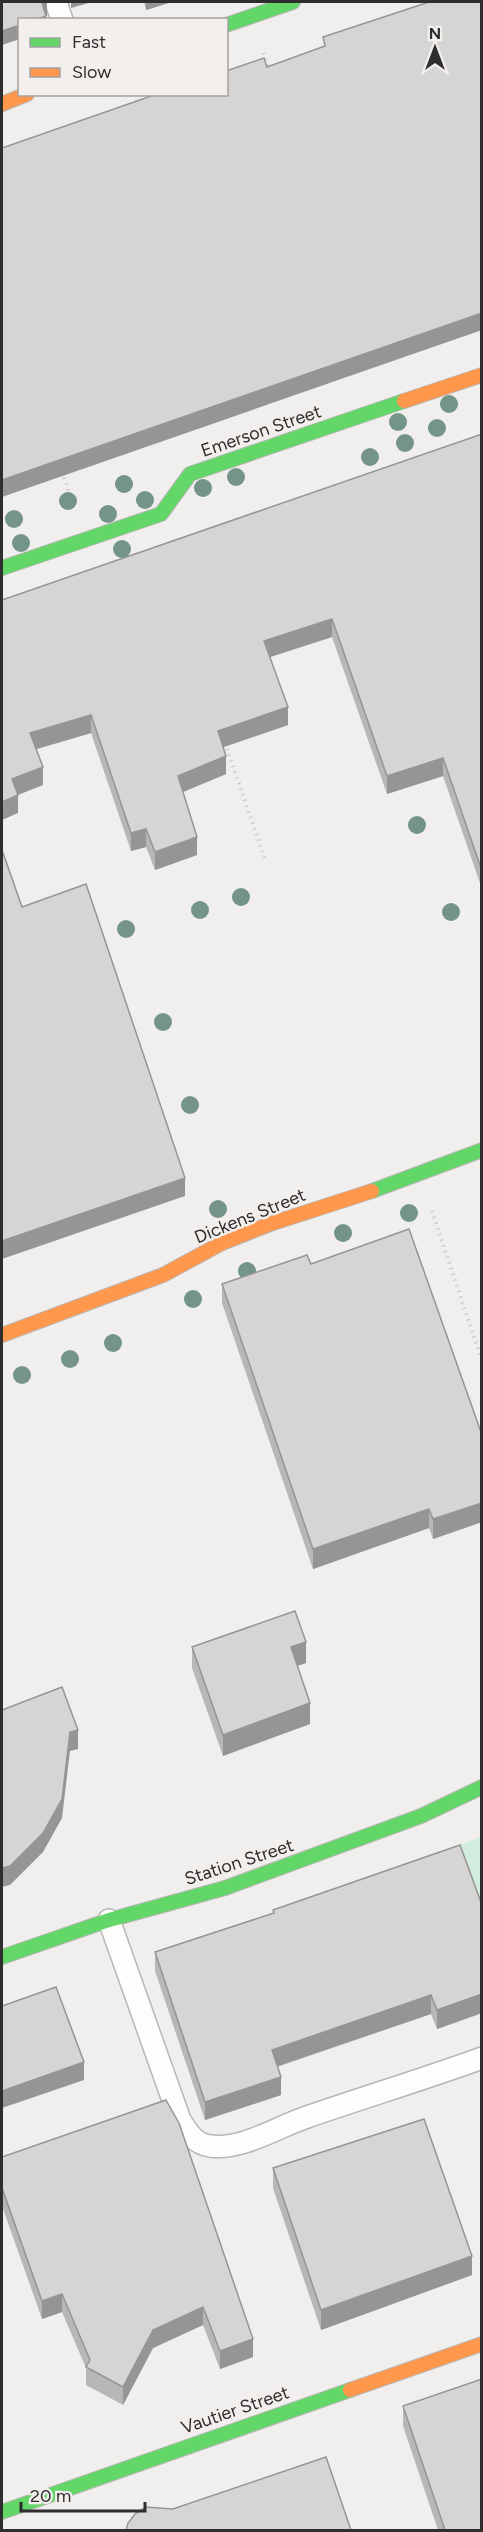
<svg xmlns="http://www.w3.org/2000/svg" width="483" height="2532" font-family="Figtree,sans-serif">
  <rect width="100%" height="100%" fill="#f1efee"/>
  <!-- green -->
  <polygon fill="#d2ecde" points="481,1837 481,1916 457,1846"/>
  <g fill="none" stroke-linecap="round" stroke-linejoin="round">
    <!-- lane casing -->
    <g stroke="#b8b7b6" stroke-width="24">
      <g id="lane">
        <polyline points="56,2 62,20"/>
        <path d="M 109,1920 L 180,2120 C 188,2133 195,2144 210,2146 C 243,2150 277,2127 307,2117 C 365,2097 424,2079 482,2058"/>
      </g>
    </g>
    <!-- fast casing -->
    <g stroke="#b8b7b6" stroke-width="16">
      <g id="fast">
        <polyline points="226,25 293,2"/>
        <polyline points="2,568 161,514 190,474 404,401"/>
        <polyline points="372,1191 482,1150"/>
        <polyline points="2,1957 109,1920 225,1888 421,1816 482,1787"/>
        <polyline points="2,2512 350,2390"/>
      </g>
    </g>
    <!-- slow casing -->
    <g stroke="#b8b7b6" stroke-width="16">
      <g id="slow">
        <polyline points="2,104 27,94"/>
        <polyline points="404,401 482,375"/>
        <polyline points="2,1335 163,1275 222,1243 270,1224 372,1191"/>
        <polyline points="350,2390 482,2344"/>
      </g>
    </g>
    <!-- path -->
    <g stroke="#cfcfce" stroke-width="4" stroke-dasharray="1.5 4.5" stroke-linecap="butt">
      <polyline points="263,53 270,72"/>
      <polyline points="135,94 138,105"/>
      <polyline points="62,472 74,505"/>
      <polyline points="225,743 266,862"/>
      <polyline points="432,1211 482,1361"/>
    </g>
    <!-- lane -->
    <use href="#lane" stroke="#fdfdfc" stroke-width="21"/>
    <!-- fast -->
    <use href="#fast" stroke="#63d668" stroke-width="14"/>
    <!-- slow -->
    <use href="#slow" stroke="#ff974d" stroke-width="14"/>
  </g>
  <!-- trees -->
  <g fill="#739487">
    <circle cx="449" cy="404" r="9"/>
    <circle cx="398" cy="422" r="9"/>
    <circle cx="437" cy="428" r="9"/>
    <circle cx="405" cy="443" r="9"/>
    <circle cx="370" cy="457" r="9"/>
    <circle cx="236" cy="477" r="9"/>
    <circle cx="124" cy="484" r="9"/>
    <circle cx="203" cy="488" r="9"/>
    <circle cx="145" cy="500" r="9"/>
    <circle cx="68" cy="501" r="9"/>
    <circle cx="108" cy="514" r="9"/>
    <circle cx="14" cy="519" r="9"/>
    <circle cx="21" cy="543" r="9"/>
    <circle cx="122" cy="549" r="9"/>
    <circle cx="417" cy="825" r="9"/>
    <circle cx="241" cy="897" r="9"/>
    <circle cx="200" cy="910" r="9"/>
    <circle cx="451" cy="912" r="9"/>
    <circle cx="126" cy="929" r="9"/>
    <circle cx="163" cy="1022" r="9"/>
    <circle cx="190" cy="1105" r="9"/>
    <circle cx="218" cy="1209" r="9"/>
    <circle cx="409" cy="1213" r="9"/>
    <circle cx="343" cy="1233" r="9"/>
    <circle cx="247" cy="1271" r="9"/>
    <circle cx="193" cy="1299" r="9"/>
    <circle cx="113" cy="1343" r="9"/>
    <circle cx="70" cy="1359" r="9"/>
    <circle cx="22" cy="1375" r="9"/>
  </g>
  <!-- wall -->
  <g fill="#b8b7b6">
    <polygon points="144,2 172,2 146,10"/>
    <polygon points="482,434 482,889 443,776 387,794 332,637 270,657 288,725 223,747 226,774 183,792 197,855 155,870 146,847 131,851 91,733 36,749 43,785 18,795 18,813 2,600"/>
    <polygon points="311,1264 482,1435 482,1522 433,1539 429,1528 313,1569 222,1303 222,1284"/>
    <polygon points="192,1647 306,1663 297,1666 310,1724 223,1756 192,1668"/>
    <polygon points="482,1905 482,2013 437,2029 431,2014 277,2067 281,2095 205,2120 155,1971 155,1952 273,1913 273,1910"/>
    <polygon points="166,2100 253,2357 220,2369 203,2325 153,2348 123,2405 86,2385 86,2368 62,2312 42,2319 2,2206 2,2157"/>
    <polygon points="273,2168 472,2275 321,2330 273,2188"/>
    <polygon points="403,2406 482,2530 438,2530 403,2426"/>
  </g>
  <!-- shaded-wall -->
  <g fill="#969594">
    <polygon points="47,2 47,16 46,16 46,20 35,20 42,3"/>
    <polygon points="71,2 92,2 71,8"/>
    <polygon points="146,2 172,2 146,10"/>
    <polygon points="20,25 20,39 2,45 2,31"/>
    <polygon points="482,313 482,330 2,497 2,480"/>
    <polygon points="332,619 332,637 264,659 264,641"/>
    <polygon points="288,707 288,725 218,749 218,731"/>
    <polygon points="91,715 91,733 30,751 30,733"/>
    <polygon points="226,756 226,774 178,794 178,776"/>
    <polygon points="443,758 443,776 387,794 387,776"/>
    <polygon points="43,767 43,785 12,797 12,779"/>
    <polygon points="18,795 18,813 2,820 2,802"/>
    <polygon points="146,829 146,847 131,851 131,833"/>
    <polygon points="197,837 197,855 155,870 155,852"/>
    <polygon points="185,1178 185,1196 2,1259 2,1241"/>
    <polygon points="482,1503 482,1522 433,1539 433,1519"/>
    <polygon points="429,1509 429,1528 313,1569 313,1549"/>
    <polygon points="306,1642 306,1663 291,1668 291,1647"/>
    <polygon points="310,1703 310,1724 223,1756 223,1735"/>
    <polygon points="78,1730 78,1749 70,1751 62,1818 43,1852 10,1885 2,1887 2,1868 70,1732"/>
    <polygon points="482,1994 482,2013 437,2029 437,2010"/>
    <polygon points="431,1995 431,2014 272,2068 272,2050"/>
    <polygon points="84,2062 84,2080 2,2108 2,2091"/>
    <polygon points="281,2077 281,2095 205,2120 205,2102"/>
    <polygon points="472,2256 472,2275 321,2330 321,2310"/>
    <polygon points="62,2294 62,2312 42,2319 42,2301"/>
    <polygon points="203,2307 203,2325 153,2348 123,2405 123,2387 153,2330"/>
    <polygon points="253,2339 253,2357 220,2369 220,2351"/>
  </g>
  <!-- building -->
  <g fill="#d6d5d4" stroke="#969594" stroke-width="1.5">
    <polygon points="2,2 47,2 42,3 46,16 35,20 20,20 20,25 2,31"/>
    <polygon points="429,2 482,2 482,313 2,480 2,148 157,94 226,94 226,71 264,58 267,67 325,46 323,37"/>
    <polygon points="482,434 482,871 443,758 387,776 332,619 264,641 288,707 218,731 226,756 178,776 197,837 155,852 146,829 131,833 91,715 30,733 43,767 12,779 18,795 2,802 2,600"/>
    <polygon points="2,850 22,907 86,884 185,1178 2,1241"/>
    <polygon points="409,1229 482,1435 482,1503 433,1519 429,1509 313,1549 222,1284 307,1255 311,1264"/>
    <polygon points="295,1611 306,1642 291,1647 310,1703 223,1735 192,1647"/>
    <polygon points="62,1687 78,1730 70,1732 62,1799 43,1833 10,1866 2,1868 2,1710"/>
    <polygon points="460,1845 482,1905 482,1994 437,2010 431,1995 272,2050 281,2077 205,2102 155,1952 274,1913 273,1910"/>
    <polygon points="56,1987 84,2062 2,2091 2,2006"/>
    <polygon points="166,2100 179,2123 253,2339 220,2351 203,2307 153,2330 123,2387 86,2367 90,2360 62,2294 42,2301 2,2188 2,2157"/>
    <polygon points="424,2119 472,2256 321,2310 273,2168"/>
    <polygon points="482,2379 482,2530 445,2530 403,2406"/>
    <polygon points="326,2457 351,2530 126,2530 128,2523 135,2514 146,2507 173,2509"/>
  </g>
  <g text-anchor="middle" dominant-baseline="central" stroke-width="5" stroke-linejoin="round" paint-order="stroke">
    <!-- street labels -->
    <g font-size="18" fill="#2f2e2e" stroke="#f2efed">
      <text transform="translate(261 431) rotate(-19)">Emerson Street</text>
      <text transform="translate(250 1216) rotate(-22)">Dickens Street</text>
      <text transform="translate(239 1862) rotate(-18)">Station Street</text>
      <text transform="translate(235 2410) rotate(-19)">Vautier Street</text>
    </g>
  </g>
  <!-- border -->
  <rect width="483" height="2532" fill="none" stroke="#2f2e2e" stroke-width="6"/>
  <!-- legend -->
  <rect x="18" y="18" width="210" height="78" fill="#f2efed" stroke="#a4a2a1" stroke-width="1.5"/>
  <rect x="30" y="38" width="30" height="9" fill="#63d668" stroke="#a4a2a1" stroke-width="1.5"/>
  <text x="72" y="48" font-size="18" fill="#2f2e2e">Fast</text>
  <rect x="30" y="68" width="30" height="9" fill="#ff974d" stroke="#a4a2a1" stroke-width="1.5"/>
  <text x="72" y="78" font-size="18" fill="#2f2e2e">Slow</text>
  <!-- north arrow -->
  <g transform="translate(435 48)" stroke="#f2efed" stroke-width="4.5" paint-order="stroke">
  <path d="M0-4.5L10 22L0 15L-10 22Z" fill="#2f2e2e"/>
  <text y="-9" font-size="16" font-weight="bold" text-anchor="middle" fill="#2f2e2e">N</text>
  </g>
  <!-- scale -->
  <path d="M21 2502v9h124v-9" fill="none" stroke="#2f2e2e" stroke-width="3"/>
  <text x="30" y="2502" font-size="18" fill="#2f2e2e" stroke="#f2efed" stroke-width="4.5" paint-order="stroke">20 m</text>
</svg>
